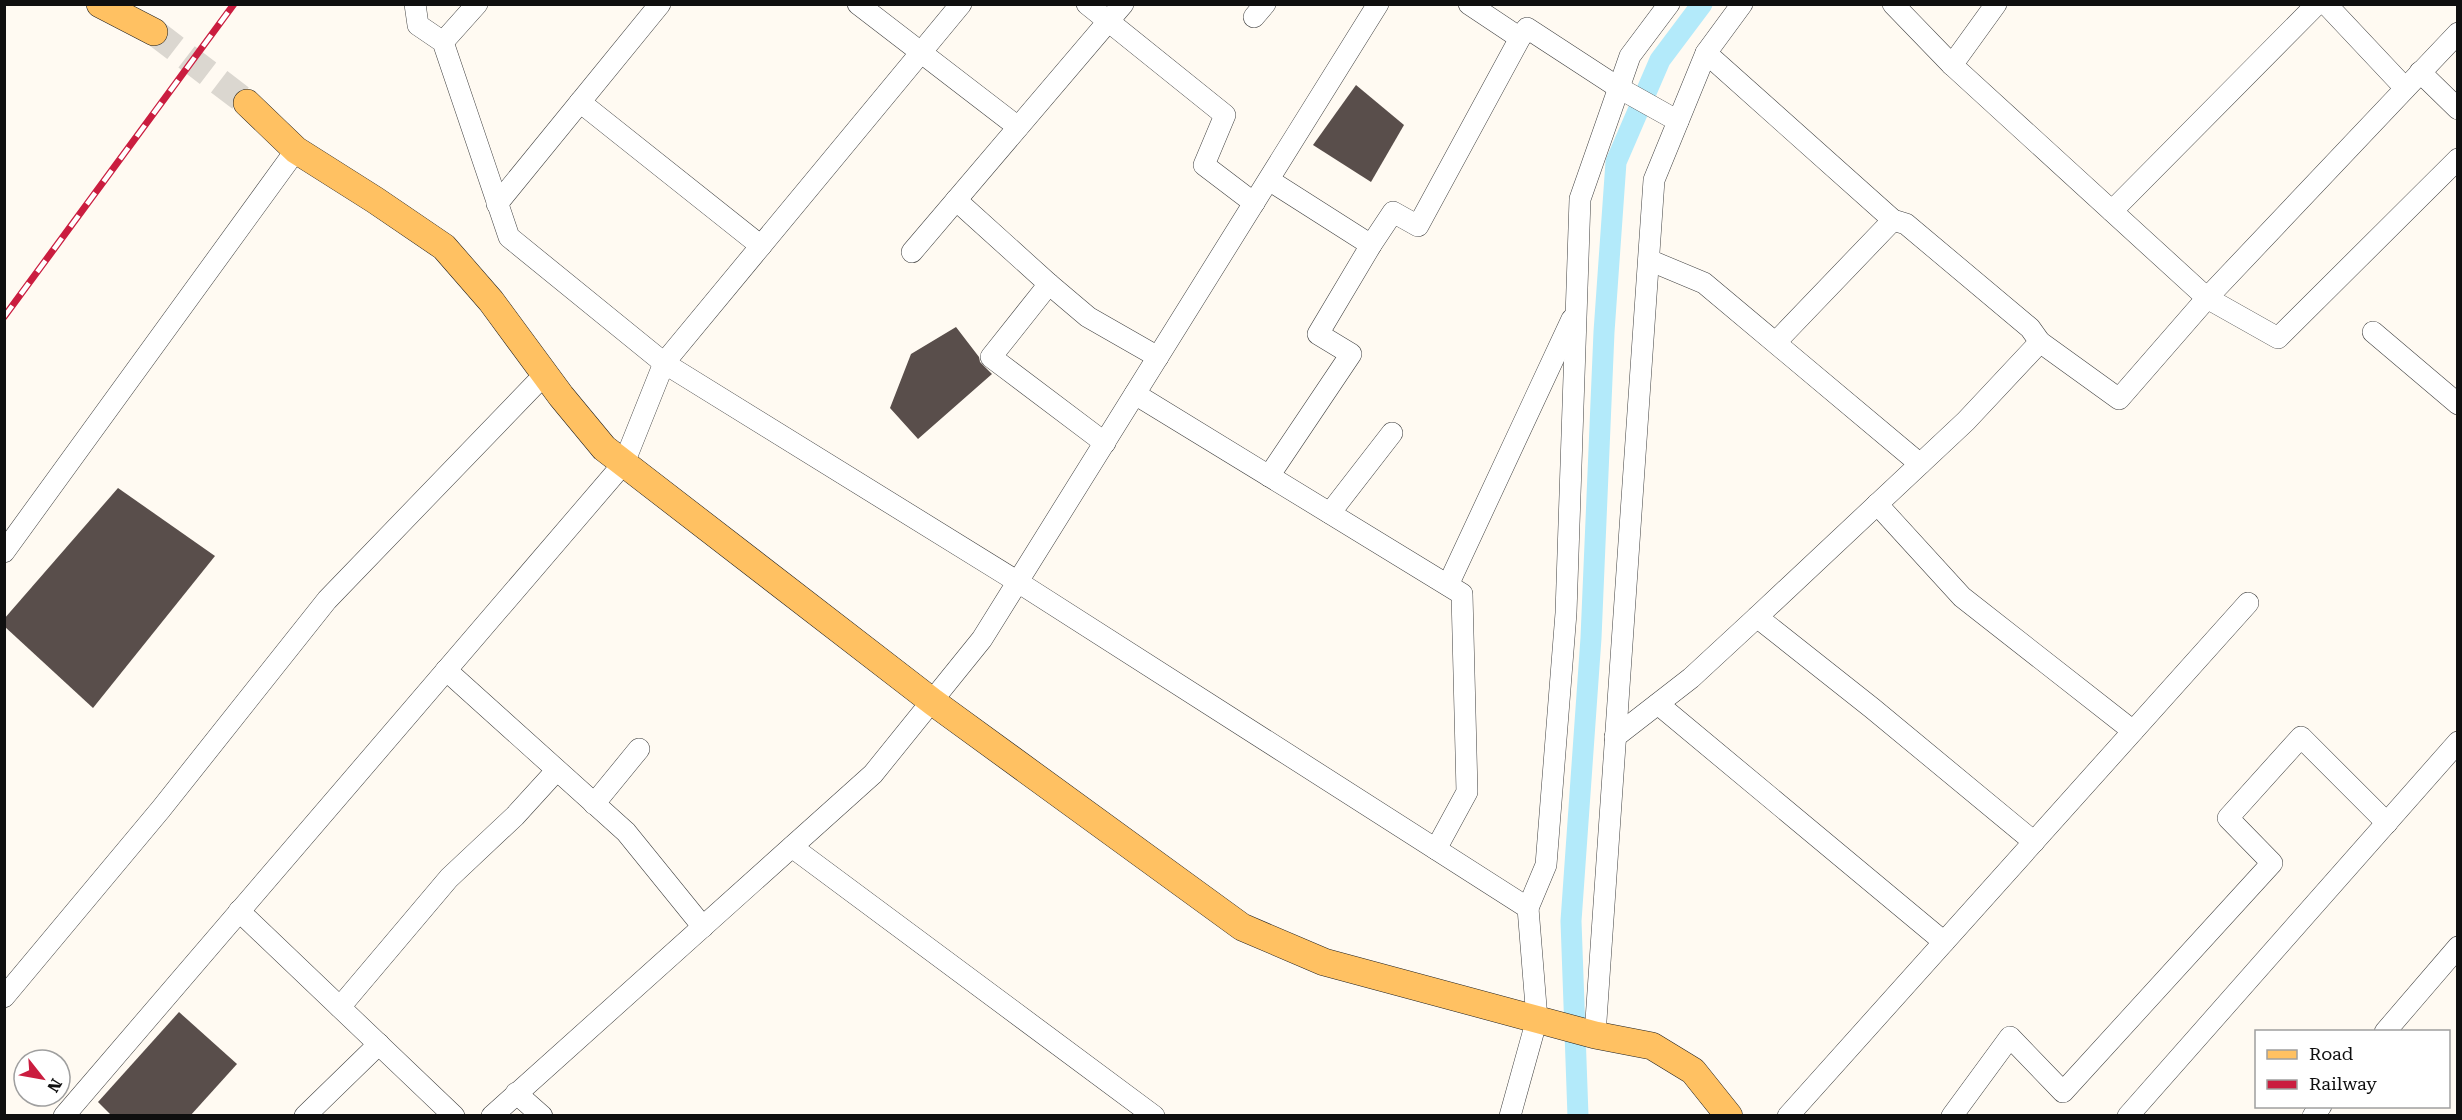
<svg xmlns="http://www.w3.org/2000/svg" width="2462" height="1120" font-family="'Roboto Serif',serif">
  <rect width="100%" height="100%" fill="#fffaf2"/>
  <g fill="none" stroke-linecap="round" stroke-linejoin="round">
    <!-- canal -->
    <polyline stroke="#b3eafa" stroke-width="21" points="1578,1116 1571,921 1591,638 1604,332 1616,162 1660,60 1702,4"/>
  </g>
  <!-- building -->
  <g fill="#594e4b">
    <polygon points="1356,85 1404,125 1371,182 1313,145"/>
    <polygon points="956,327 979,357 980,362 992,374 918,439 890,408 911,354"/>
    <polygon points="118,488 215,556 93,708 4,626 4,619"/>
    <polygon points="179,1012 237,1064 190,1116 112,1116 98,1102"/>
  </g>
  <g fill="none" stroke-linecap="round" stroke-linejoin="round">
    <!-- major-tunnel -->
    <polyline stroke="#dbd7d0" stroke-width="27" stroke-dasharray="27 14" stroke-linecap="butt" points="154,32 247,103"/>
    <!-- minor casing -->
    <g stroke="#424242" stroke-width="22">
      <g id="minor">
        <polyline points="415,4 418,25 443,42 509,237 664,363 1018,582 1528,908 1537,1019 1510,1116"/>
        <polyline points="858,4 1018,127"/>
        <polyline points="1087,4 1225,115 1204,165 1254,203"/>
        <polyline points="1469,4 1520,38"/>
        <polyline points="1893,4 1952,65 2207,298 2458,33"/>
        <polyline points="2326,4 2405,88"/>
        <polyline points="1254,17 1265,4"/>
        <polyline points="443,42 477,4"/>
        <polyline points="1706,53 1893,220 1906,224 2030,328 2040,342 2119,399 2207,298 2278,338 2458,159"/>
        <polyline points="1952,65 1996,4"/>
        <polyline points="2420,72 2458,109"/>
        <polyline points="580,102 761,246"/>
        <polyline points="956,200 1049,284 991,357 1105,443"/>
        <polyline points="497,204 660,4"/>
        <polyline points="2112,211 2317,4"/>
        <polyline points="1371,245 1393,212 1418,226 1520,38 1527,28 1619,88 1678,121"/>
        <polyline points="912,252 1123,4"/>
        <polyline points="1649,260 1704,283 1920,464"/>
        <polyline points="1049,284 1088,317 1158,357"/>
        <polyline points="2373,332 2458,404"/>
        <polyline points="1776,342 1893,220"/>
        <polyline points="1135,394 1462,594 1467,792 1436,849"/>
        <polyline points="1269,476 1351,354 1318,334 1371,245 1269,180"/>
        <polyline points="1877,504 1962,597 2133,731"/>
        <polyline points="1330,513 1392,433"/>
        <polyline points="4,552 296,150"/>
        <polyline points="1448,585 1572,319"/>
        <polyline points="1757,617 1872,708 2034,842"/>
        <polyline points="446,670 626,832 703,927"/>
        <polyline points="1658,704 1944,942"/>
        <polyline points="1615,737 1691,678 1757,617 1966,421 2040,342"/>
        <polyline points="594,804 639,749"/>
        <polyline points="792,847 1154,1116"/>
        <polyline points="1528,908 1546,865 1566,613 1580,199 1630,56 1669,4"/>
        <polyline points="239,911 454,1116"/>
        <polyline points="4,997 161,809 327,600 545,374"/>
        <polyline points="340,1007 449,878 515,816 556,771"/>
        <polyline points="2385,1032 2458,947"/>
        <polyline points="1595,1035 1654,180 1706,53 1742,4"/>
        <polyline points="516,1093 542,1116"/>
        <polyline points="64,1116 624,463 664,363 961,4"/>
        <polyline points="305,1116 379,1044"/>
        <polyline points="492,1116 873,774 982,639 1378,4"/>
        <polyline points="1788,1116 2248,603"/>
        <polyline points="1952,1116 2010,1037 2063,1092 2272,863 2228,818 2301,737 2387,823"/>
        <polyline points="2128,1116 2458,742"/>
        <polyline points="2313,1116 2321,1106"/>
      </g>
    </g>
    <!-- major casing -->
    <g stroke="#202020" stroke-width="28">
      <g id="major">
        <polyline points="100,4 154,32"/>
        <polyline points="247,103 296,150 375,200 444,247 491,301 561,396 604,448 933,702 1242,927 1324,962 1595,1035 1652,1046 1693,1071 1729,1116"/>
      </g>
    </g>
    <!-- minor -->
    <use href="#minor" stroke="#fff" stroke-width="21"/>
    <!-- major -->
    <use href="#major" stroke="#ffc162" stroke-width="27"/>
    <!-- rail casing -->
    <g stroke="#ca1d3f" stroke-width="7">
      <polyline id="rail" points="4,317 234,4"/>
    </g>
    <!-- rail -->
    <use href="#rail" stroke="#fff" stroke-width="4.5" stroke-dasharray="14" stroke-linecap="butt"/>
  </g>
  <!-- border -->
  <rect width="2462" height="1120" fill="none" stroke="#0f0f0f" stroke-width="12"/>
  <!-- legend -->
  <rect x="2255" y="1030" width="195" height="78" fill="#ffffff" stroke="#9f9f9f" stroke-width="1.5"/>
  <rect x="2267" y="1050" width="30" height="9" fill="#ffc162" stroke="#9f9f9f" stroke-width="1.5"/>
  <text x="2309" y="1060" font-size="18" fill="#0f0f0f">Road</text>
  <rect x="2267" y="1080" width="30" height="9" fill="#ca1d3f" stroke="#9f9f9f" stroke-width="1.5"/>
  <text x="2309" y="1090" font-size="18" fill="#0f0f0f">Railway</text>
  <!-- north arrow -->
  <g transform="translate(42 1078) rotate(121)"><circle r="28" fill="#ffffff" stroke="#9f9f9f" stroke-width="1.5"/>
  <path d="M0-4.5L10 22L0 15L-10 22Z" fill="#ca1d3f"/>
  <text y="-9" font-size="16" font-weight="bold" text-anchor="middle" fill="#0f0f0f">N</text>
  </g>
</svg>
